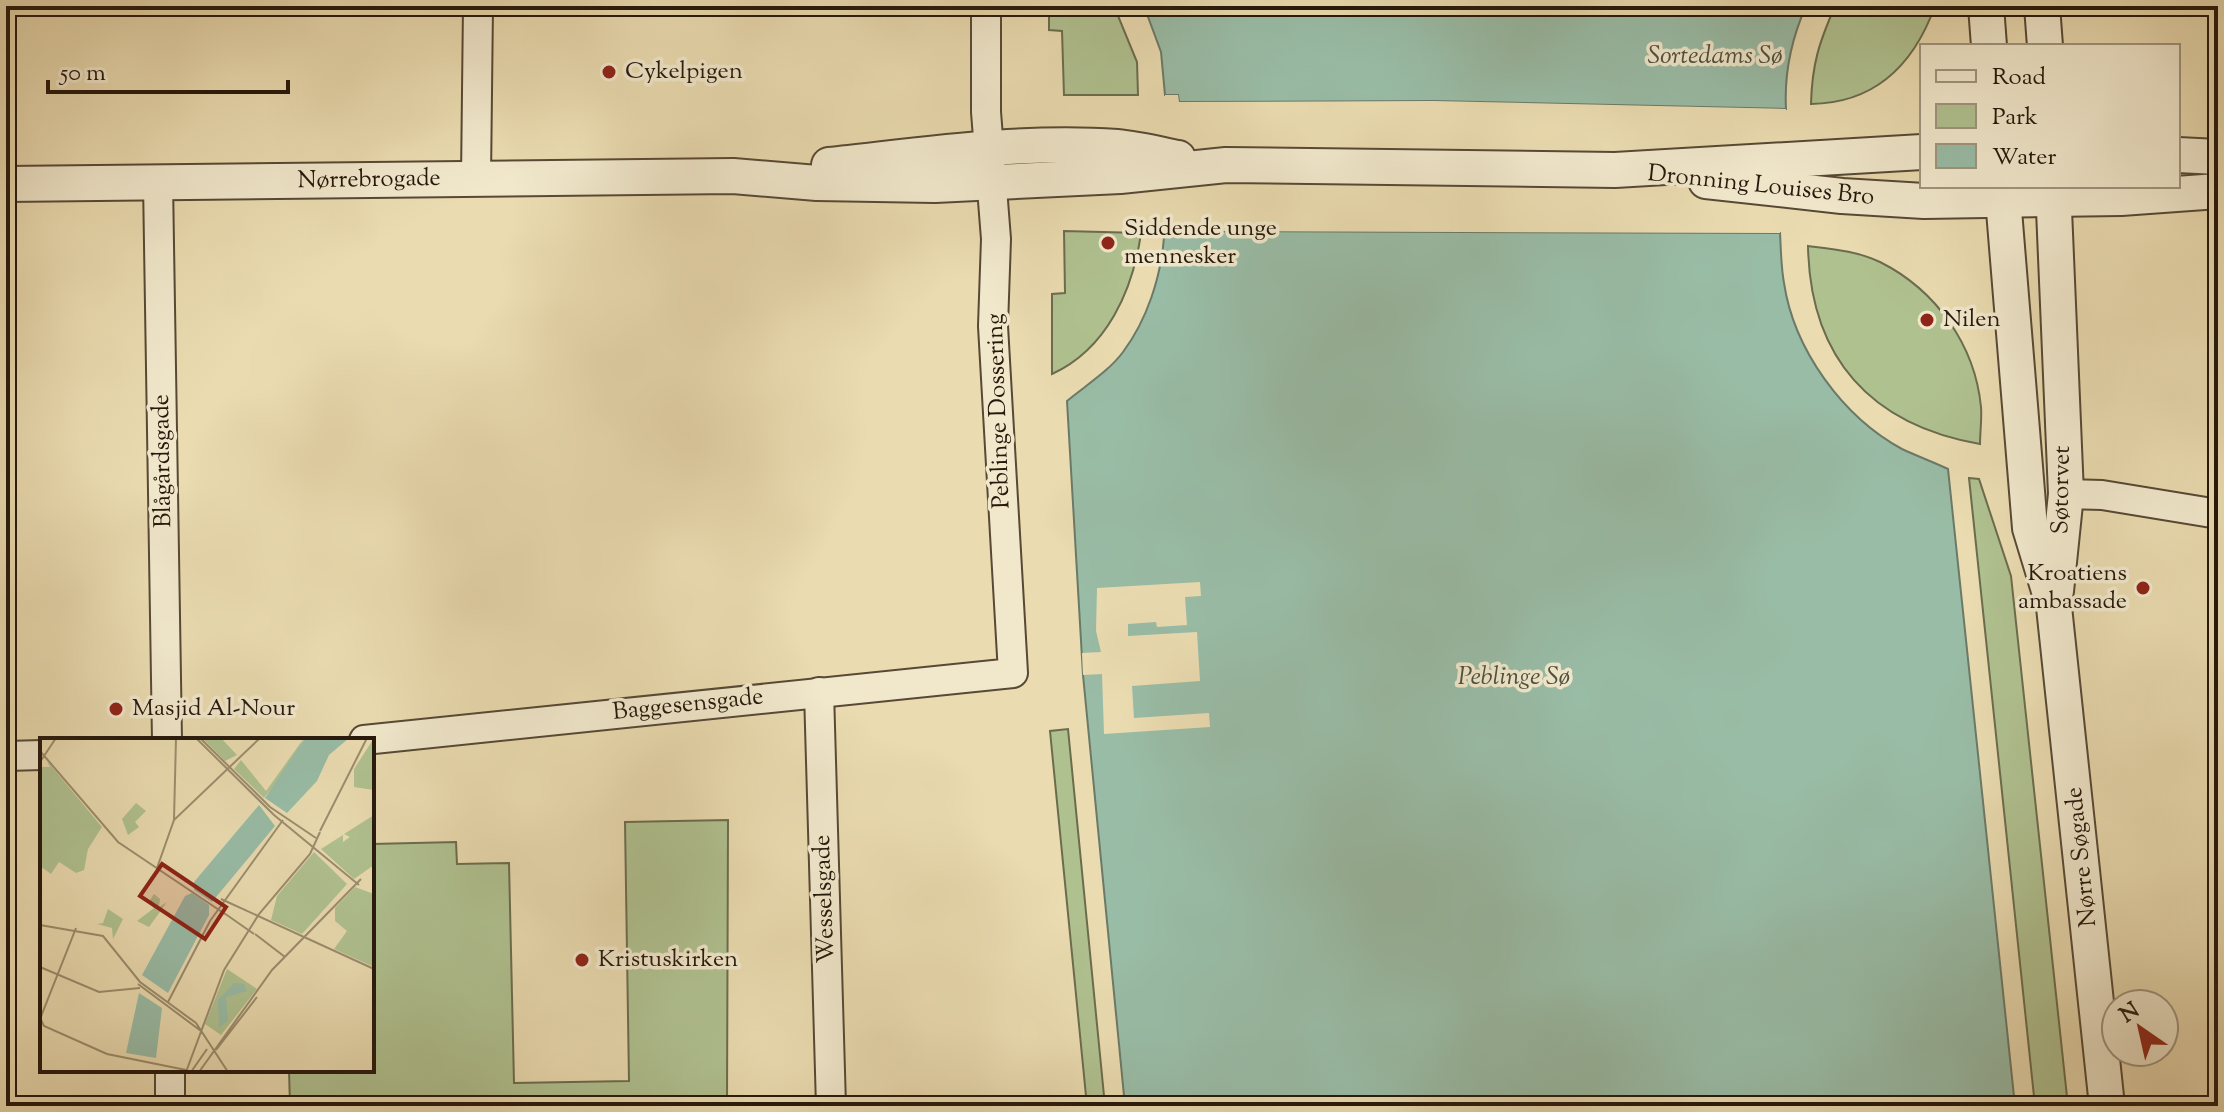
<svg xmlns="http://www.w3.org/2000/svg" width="2224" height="1112" font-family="'Sorts Mill Goudy',serif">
  <rect width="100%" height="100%" fill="#eadbb0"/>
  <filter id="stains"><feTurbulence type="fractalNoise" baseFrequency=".0025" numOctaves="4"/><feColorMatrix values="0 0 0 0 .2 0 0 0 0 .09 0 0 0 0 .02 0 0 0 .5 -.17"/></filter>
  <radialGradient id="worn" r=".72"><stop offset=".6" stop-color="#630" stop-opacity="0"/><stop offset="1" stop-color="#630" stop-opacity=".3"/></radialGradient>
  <!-- green -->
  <g fill="#b0c190" stroke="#6b6c4e" stroke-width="2">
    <polygon points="1049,6 1114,6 1137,62 1138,95 1064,95 1062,31 1049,30"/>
    <path d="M 1835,6 L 1935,6 C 1914,64 1876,103 1811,104 C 1812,64 1819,43 1835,6 Z"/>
    <path d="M 1064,231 L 1141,233 C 1133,290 1107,349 1052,374 L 1052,294 L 1065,293 Z"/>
    <path d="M 1808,246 C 1832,249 1857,251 1880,262 C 1936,290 1975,345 1981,407 C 1982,419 1980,432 1980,444 C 1871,425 1810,358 1808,246 Z"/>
    <polygon points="1969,478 1979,479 2011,576 2068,1106 2035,1106"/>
    <polygon points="1068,729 1105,1106 1087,1106 1050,731"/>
    <polygon points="728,820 727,1106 290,1106 289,1070 372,1070 372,844 456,842 457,864 509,863 514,1083 629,1081 625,822"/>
  </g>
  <!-- water -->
  <g fill="#99bca6" stroke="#6b7a68" stroke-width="2">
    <path d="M 1144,6 L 1806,6 C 1791,40 1784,72 1786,109 L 1433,101 L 1179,102 L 1178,95 L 1165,95 L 1161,52 Z"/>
    <path d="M 1178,231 L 1780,233 C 1781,250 1781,267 1784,283 C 1794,350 1843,417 1902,449 C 1917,456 1933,462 1948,469 L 2015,1106 L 1125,1106 L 1083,675 L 1067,401 C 1085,386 1109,371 1123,352 C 1147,320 1161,277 1164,237 L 1177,237 Z"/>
  </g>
  <!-- pier -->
  <g fill="#eadbb0">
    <polygon points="1165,95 1178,95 1179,102 1433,101 1786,109 1786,113 1433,105 1179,106 1174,99 1165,99"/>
    <polygon points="1178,227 1432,228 1780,229 1780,233 1178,231 1177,237 1164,237 1164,233 1174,233"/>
    <polygon points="1200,582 1201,596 1185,597 1187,625 1157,627 1156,622 1128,624 1128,636 1197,632 1200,681 1132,686 1134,718 1209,713 1210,727 1104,734 1102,674 1083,675 1082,653 1101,652 1096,631 1097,588"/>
  </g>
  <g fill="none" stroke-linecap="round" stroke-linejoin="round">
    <!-- minor casing -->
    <g stroke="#574935" stroke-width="32">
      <g id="minor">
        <polyline points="476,178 478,6"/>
        <polyline points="158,182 167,740"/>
        <polyline points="2066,494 2102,495 2218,514"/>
        <polyline points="819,692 831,1106"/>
        <polyline points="364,740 1013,673 993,326 996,239 986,112 986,6"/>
        <polyline points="6,756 42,755"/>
        <polyline points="170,1070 170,1106"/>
      </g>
    </g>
    <!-- tertiary casing -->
    <g stroke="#574935" stroke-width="38">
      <g id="tertiary">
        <polyline points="1986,6 1989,46"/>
        <polyline points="2042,6 2045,46"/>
        <polyline points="2178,155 2218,157"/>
        <path d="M 829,165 C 923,155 1022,140 1117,147 C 1138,149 1158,154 1178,158"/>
        <polyline points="1706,181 1842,196 1924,201 2121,198 2218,191"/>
        <polyline points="6,184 733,176 817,183 935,185 1120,176 1226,165 1615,170 1922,152"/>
        <polyline points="2002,186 2030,528 2054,607 2107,1106"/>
        <polyline points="2053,186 2066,494 2056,591"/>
      </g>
    </g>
    <!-- minor -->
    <use href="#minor" stroke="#f1e8cc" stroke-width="28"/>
    <!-- tertiary -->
    <use href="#tertiary" stroke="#f1e8cc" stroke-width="34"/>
  </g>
  <!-- markers -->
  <g fill="#8f2418" stroke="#f1e8cc" stroke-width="3">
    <circle cx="609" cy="72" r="8"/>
    <circle cx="1108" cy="243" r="8"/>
    <circle cx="1927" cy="320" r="8"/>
    <circle cx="2143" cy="588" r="8"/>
    <circle cx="116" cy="709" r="8"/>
    <circle cx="582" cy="960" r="8"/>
  </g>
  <g text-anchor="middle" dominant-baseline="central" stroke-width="7" stroke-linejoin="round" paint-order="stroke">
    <!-- poi labels -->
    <g font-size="24" fill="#26180c" stroke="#f1e8cc" text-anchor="start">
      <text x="625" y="72">Cykelpigen</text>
      <text x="1124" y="229">Siddende unge<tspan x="1124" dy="28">mennesker</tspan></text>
      <text x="1943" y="320">Nilen</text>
      <text x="2127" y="574" text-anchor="end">Kroatiens<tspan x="2127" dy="28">ambassade</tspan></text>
      <text x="132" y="709">Masjid Al-Nour</text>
      <text x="598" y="960">Kristuskirken</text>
    </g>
    <!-- street labels -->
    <g font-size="24" fill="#26180c" stroke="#f1e8cc">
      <text transform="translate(369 180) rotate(-1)">Nørrebrogade</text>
      <text transform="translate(1761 186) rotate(6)">Dronning Louises Bro</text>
      <text transform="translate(999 411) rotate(-92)">Peblinge Dossering</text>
      <text transform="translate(163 461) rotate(-91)">Blågårdsgade</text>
      <text transform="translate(2062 490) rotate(-89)">Søtorvet</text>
      <text transform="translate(688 705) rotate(-6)">Baggesensgade</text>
      <text transform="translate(2082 857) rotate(-96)">Nørre Søgade</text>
      <text transform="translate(825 899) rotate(-92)">Wesselsgade</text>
    </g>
    <!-- water labels -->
    <g font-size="26" font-style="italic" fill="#4e5142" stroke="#f1e8cc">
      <text x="1715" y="56">Sortedams Sø</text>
      <text x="1514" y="677">Peblinge Sø</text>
    </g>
  </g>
  <!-- overview -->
  <g transform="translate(40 738)">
    <rect width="334" height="334" fill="#eadbb0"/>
    <path d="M 162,0 L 181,0 L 197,17 L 185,23 ZM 264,0 L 251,26 L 224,60 L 194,31 L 201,22 L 226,53 ZM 334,0 L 334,52 L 314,49 L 314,31 ZM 7,23 L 62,89 L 48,111 L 44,132 L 36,135 L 19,124 L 11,136 L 0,128 L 0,29 L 10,29 ZM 96,65 L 106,73 L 95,84 L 99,89 L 88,97 L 82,81 ZM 334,77 L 334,127 L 314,141 L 281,111 L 303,97 L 303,104 L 310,99 L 304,96 ZM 274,114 L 307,146 L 262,196 L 231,182 L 237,158 ZM 315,149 L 334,156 L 334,229 L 294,211 L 307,193 L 295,183 L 295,170 ZM 114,156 L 120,161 L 119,169 L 127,164 L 109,189 L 97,183 L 114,170 L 108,165 ZM 68,171 L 83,181 L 73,201 L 72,190 L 57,186 L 63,185 ZM 187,231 L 217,251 L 181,297 L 165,286 Z" fill="#b0c190"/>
    <path d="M 265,0 L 309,0 L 289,17 L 277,43 L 247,75 L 225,60 ZM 219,67 L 235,88 L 172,164 L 154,152 L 154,144 ZM 152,155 L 169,167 L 169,177 L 128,255 L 102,237 L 145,158 ZM 194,245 L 204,246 L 207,253 L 186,259 L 188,282 L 179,290 L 178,262 ZM 99,255 L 122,270 L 116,320 L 86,315 Z" fill="#99bca6"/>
    <path fill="none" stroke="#9c8d6e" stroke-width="2" d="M 156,0 L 234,77 L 319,147M 160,0 L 230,69 L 276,100M 0,13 L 78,104 L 185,176M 0,24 L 16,0M 134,82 L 136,0M 280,93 L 327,0M 117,130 L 134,82 L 220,0M 181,161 L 334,231M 184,175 L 214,196M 170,183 L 243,82M 0,187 L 63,198 L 100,244 L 156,285 L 188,334M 215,196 L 245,219M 0,229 L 59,254 L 100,250M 184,232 L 219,176 L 270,116 L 280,94M 98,246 L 161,293M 128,264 L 170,183M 0,280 L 4,288 L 67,316 L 156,334M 0,281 L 36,190M 176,312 L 217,259M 146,334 L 184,232M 151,334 L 167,311M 159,334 L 232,232 L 321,141"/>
    <path fill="#8f2418" fill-opacity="0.15" stroke="#8f2418" stroke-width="4" d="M 122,126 L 186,169 L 165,201 L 100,158 Z"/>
    <rect width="334" height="334" fill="none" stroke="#26180c" stroke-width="4"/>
  </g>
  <!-- margin -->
  <rect width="2224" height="1112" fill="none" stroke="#eadbb0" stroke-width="32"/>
  <rect x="8" y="8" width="2208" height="1096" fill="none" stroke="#26180c" stroke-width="4"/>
  <rect x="16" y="16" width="2192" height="1080" fill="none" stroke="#26180c" stroke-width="2"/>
  <!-- legend -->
  <rect x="1920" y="44" width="260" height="144" fill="#f1e8cc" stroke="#a0957f" stroke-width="2"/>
  <rect x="1936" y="70" width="40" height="12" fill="#f1e8cc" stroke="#a0957f" stroke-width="2"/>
  <text x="1992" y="84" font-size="24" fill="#26180c">Road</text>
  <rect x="1936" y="104" width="40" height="24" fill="#b0c190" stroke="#a0957f" stroke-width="2"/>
  <text x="1992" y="124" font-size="24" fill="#26180c">Park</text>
  <rect x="1936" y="144" width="40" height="24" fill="#99bca6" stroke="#a0957f" stroke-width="2"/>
  <text x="1992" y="164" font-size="24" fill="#26180c">Water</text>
  <!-- north arrow -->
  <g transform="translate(2140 1028) rotate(326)"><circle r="38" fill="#f1e8cc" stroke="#a0957f" stroke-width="2"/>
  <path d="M0-6L14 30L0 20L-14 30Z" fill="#8f2418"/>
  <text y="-12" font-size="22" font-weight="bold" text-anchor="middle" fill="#26180c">N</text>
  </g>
  <!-- scale -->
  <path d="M48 80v12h240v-12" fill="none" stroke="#26180c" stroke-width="4"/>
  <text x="60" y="80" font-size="24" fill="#26180c" stroke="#f1e8cc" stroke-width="6" paint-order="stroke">50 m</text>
  <rect width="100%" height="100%" filter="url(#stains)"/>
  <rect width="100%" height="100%" fill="url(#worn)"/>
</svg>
